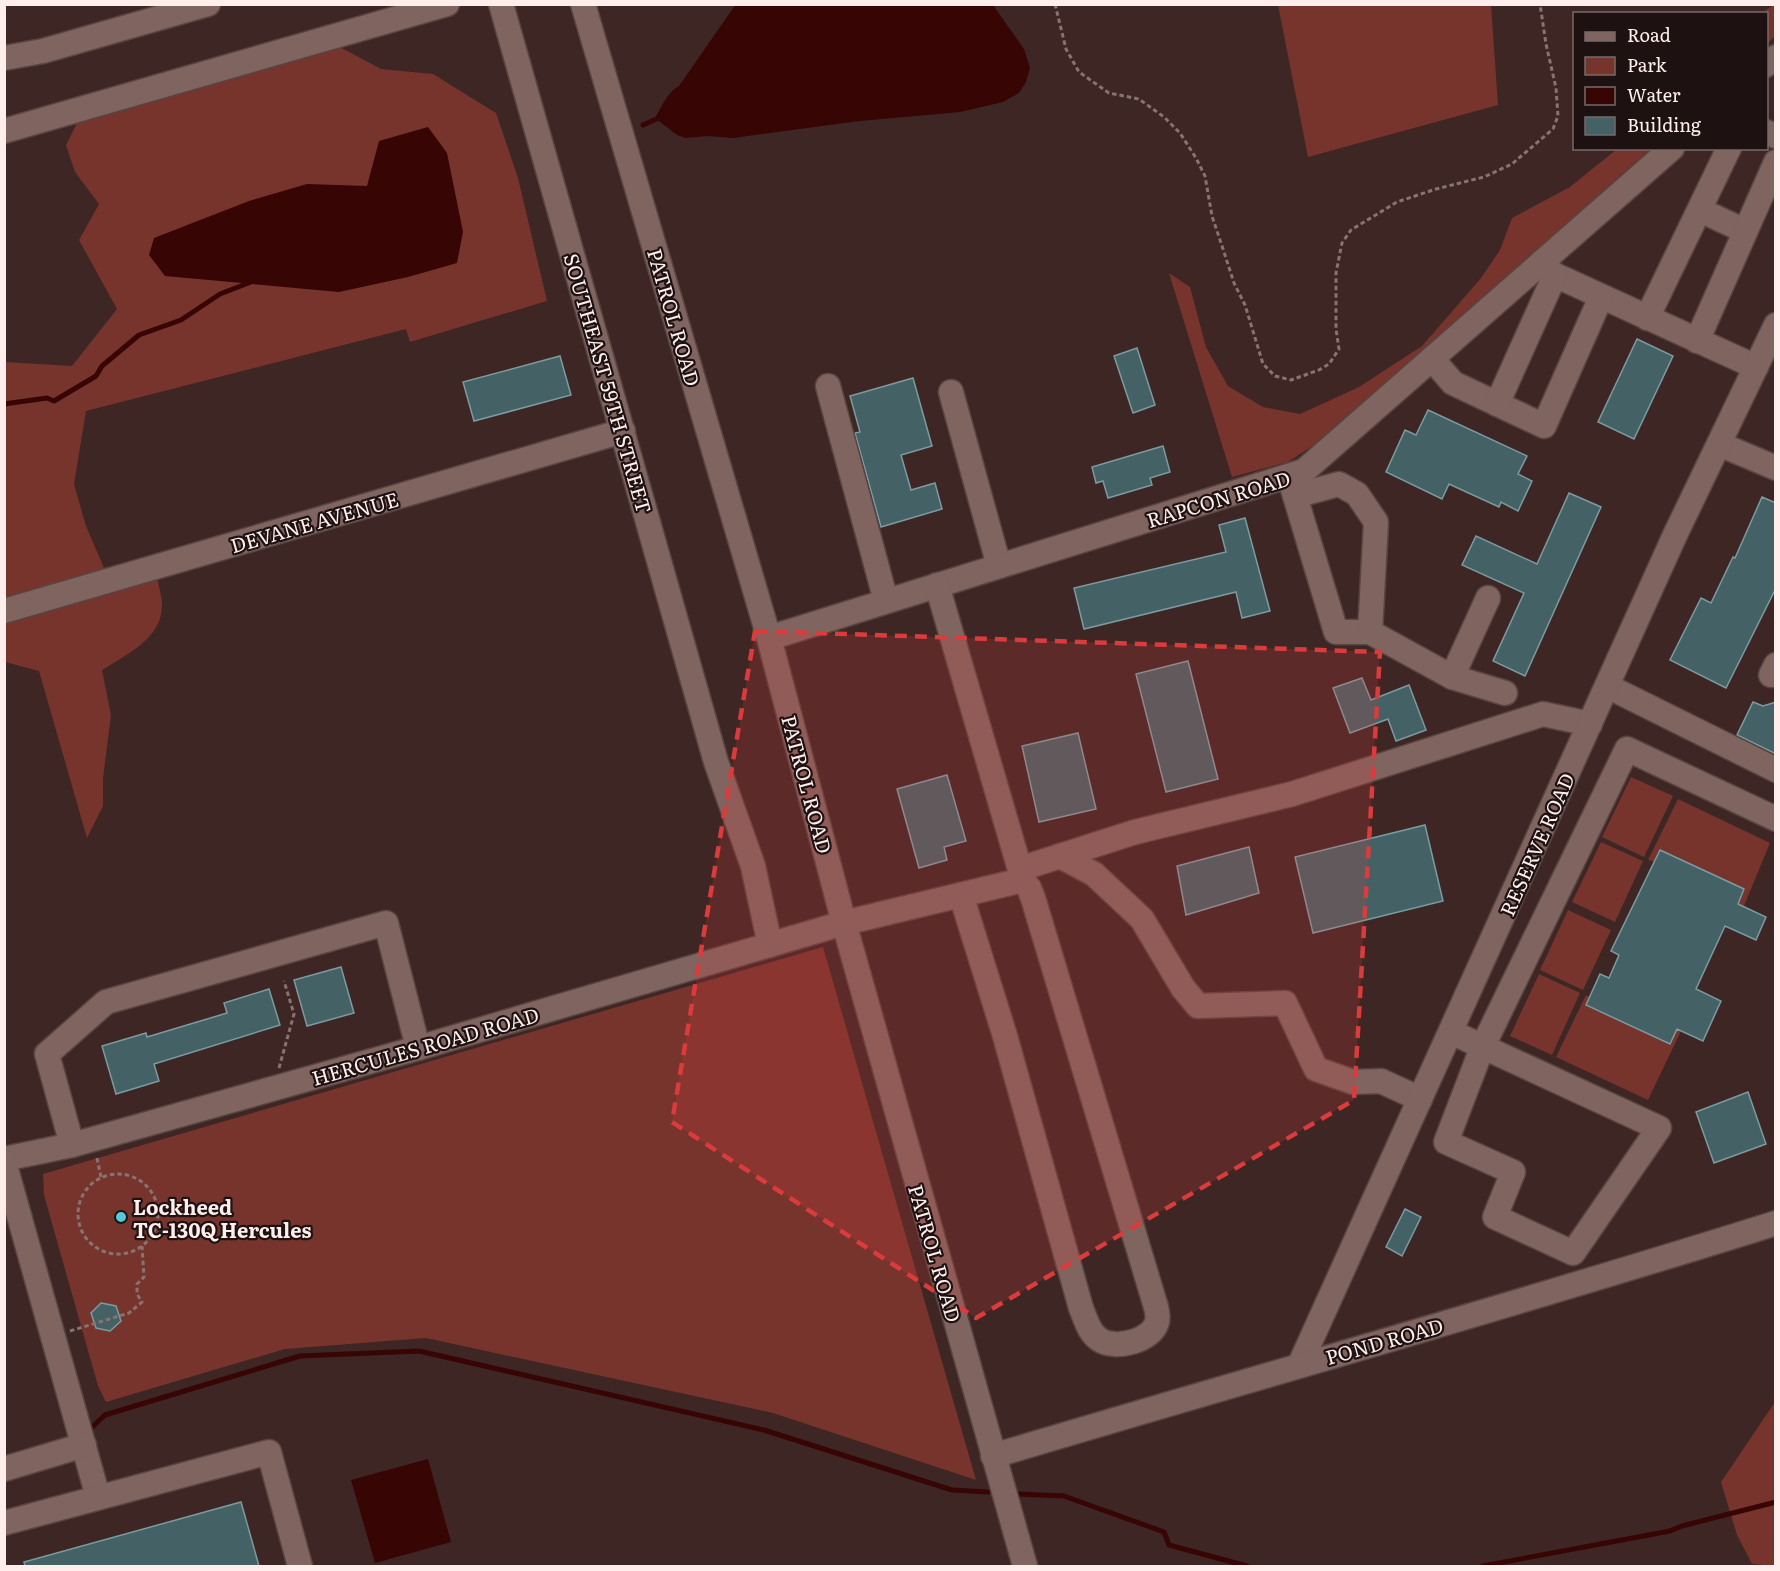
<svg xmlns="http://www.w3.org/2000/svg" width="1780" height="1571" font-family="Literata,serif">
  <rect width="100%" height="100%" fill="#3d2623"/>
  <!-- green -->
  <g fill="#76342d">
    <polygon points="1278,5 1491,5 1498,105 1308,157"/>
    <polygon points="1773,5 1775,5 1775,36 1767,44 1766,14 1762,13"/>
    <path d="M 338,46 L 381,69 L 433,74 L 496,113 L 518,178 L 547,301 L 410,342 L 406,329 L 86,411 L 74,484 L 86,526 L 104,568 L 158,581 C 159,588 162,597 162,604 C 163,638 127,654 102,670 L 111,715 L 103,778 L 103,806 L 87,838 L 39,671 L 5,662 L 4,362 L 72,366 L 117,309 L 79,240 L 99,204 L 75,172 L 66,145 L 81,115 Z"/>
    <polygon points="1617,149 1650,149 1338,429 1288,462 1232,477 1169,273 1190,287 1206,347 1228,386 1263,407 1300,414 1359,387 1422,346 1481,278 1500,250 1512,218 1570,187"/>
    <polygon points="1631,777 1673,796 1644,857 1602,837"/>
    <polygon points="1678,799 1770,843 1744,906 1738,904 1744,889 1648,860"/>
    <polygon points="1601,842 1643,861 1615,922 1572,902"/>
    <polygon points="1568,910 1611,930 1583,990 1540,970"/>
    <polygon points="823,947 976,1480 773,1413 426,1338 285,1349 106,1402 98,1386 44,1195 43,1174"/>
    <polygon points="1539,974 1580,993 1552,1055 1510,1036"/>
    <polygon points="1586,995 1589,997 1586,1005 1669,1044 1677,1029 1681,1031 1648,1100 1556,1057"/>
    <polygon points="1775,1402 1775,1566 1752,1564 1737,1535 1721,1482"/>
  </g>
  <!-- water -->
  <g fill="#370504">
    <path d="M 736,4 L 993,5 L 1024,49 L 1030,68 L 1026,82 L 1019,93 L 1003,102 L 960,112 L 860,121 L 733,138 L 708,136 L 686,138 L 677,135 L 655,118 C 661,108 668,91 679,86 Z"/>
    <polygon points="428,127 447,153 463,232 457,263 408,277 339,292 165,276 149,255 154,238 249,201 307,184 367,186 379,141"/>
    <polygon points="428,1459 451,1542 375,1563 351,1480"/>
  </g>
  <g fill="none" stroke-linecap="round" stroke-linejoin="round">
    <!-- stream -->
    <g stroke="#370504" stroke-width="5">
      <polyline points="643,125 661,117"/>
      <polyline points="4,404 47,398 54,401 96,376 102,366 139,335 181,320 220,294 251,282"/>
      <polyline points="91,1428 105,1415 300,1356 419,1351 764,1430 952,1490 988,1492"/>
      <polyline points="1018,1494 1064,1496 1164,1532 1169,1545 1247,1566"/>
      <polyline points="1483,1566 1670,1531 1682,1526 1776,1502"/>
    </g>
  </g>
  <!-- building -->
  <g fill="#446166" stroke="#7c9ba0" stroke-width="1.5">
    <polygon points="1637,339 1673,356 1634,439 1598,422"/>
    <polygon points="1137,348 1155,405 1133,413 1114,356"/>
    <polygon points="560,356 571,395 474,421 463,382"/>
    <polygon points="913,378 932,446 901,455 911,490 935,483 942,509 881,527 855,433 860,432 850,396"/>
    <polygon points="1428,410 1527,456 1518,474 1532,481 1518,511 1501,502 1499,507 1449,484 1442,499 1386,472 1405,430 1416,435"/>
    <polygon points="1163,446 1170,472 1150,478 1152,485 1108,498 1103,481 1096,483 1092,467"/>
    <polygon points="1569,493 1601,507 1525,676 1493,661 1524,593 1462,565 1476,536 1537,564"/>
    <polygon points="1762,497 1776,503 1776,588 1726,688 1670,660 1701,598 1711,603 1733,557 1735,558"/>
    <polygon points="1245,518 1270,611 1242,618 1236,592 1084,629 1074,588 1226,552 1219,525"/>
    <polygon points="1188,661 1218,779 1166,792 1136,674"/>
    <polygon points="1362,678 1371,700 1409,685 1426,730 1396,741 1388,719 1350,733 1333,688"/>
    <polygon points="1753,702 1763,706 1776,702 1776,754 1737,735"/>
    <polygon points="1078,733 1096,809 1039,822 1022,746"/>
    <polygon points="947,775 966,841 944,847 947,860 919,868 897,789"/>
    <polygon points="1425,825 1443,901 1313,933 1295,857"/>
    <polygon points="1249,847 1259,893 1186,915 1177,866"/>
    <polygon points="1660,850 1744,889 1738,904 1766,917 1756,940 1725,926 1696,989 1721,1001 1703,1041 1677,1029 1670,1044 1586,1005 1600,974 1609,978 1619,955 1611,951"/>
    <polygon points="341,967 354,1013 307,1026 294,980"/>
    <polygon points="269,989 280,1025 154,1064 159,1081 116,1094 102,1046 146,1033 147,1037 227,1013 224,1003"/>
    <polygon points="1748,1092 1766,1144 1714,1163 1696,1112"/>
    <polygon points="1405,1209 1421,1217 1402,1256 1386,1247"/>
    <polygon points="101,1303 116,1306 121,1321 110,1331 96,1328 91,1313"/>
    <polygon points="241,1502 259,1566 25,1566 24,1562"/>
  </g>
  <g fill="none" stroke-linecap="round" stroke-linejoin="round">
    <!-- minor casing -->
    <g stroke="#584542" stroke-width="27">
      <g id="minor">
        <polyline points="501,4 716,762 753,866 770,945"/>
        <polyline points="583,4 769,638 844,923 1025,1566"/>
        <polyline points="4,58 43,51 208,4"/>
        <polyline points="1766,65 1776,57"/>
        <polyline points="4,131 447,4"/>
        <polyline points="1766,132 1776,136"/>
        <polyline points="1700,210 1745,231"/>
        <polyline points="1541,263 1555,275 1756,367"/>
        <polyline points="1647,318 1729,148"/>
        <polyline points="1697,341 1776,162"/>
        <polyline points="1432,359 1453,383 1544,426 1601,297"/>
        <polyline points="828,386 886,601"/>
        <polyline points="951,392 999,566"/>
        <polyline points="1497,404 1555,275"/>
        <polyline points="1719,444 1776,468"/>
        <polyline points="1289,476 1336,632 1370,632 1452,677 1505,693"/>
        <polyline points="1295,496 1339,484 1357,494 1376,522 1370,632"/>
        <polyline points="4,611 623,431"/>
        <polyline points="769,638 1304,471 1672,148"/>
        <polyline points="1771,675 1776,665"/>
        <polyline points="1452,677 1488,598"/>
        <polyline points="1607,686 1776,770"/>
        <polyline points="1060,856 1094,874 1142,919 1183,988 1198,1006 1285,1003 1316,1069 1353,1082 1381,1081 1420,1099"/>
        <polyline points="1020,869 1135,832 1292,794 1543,714 1590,724"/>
        <path d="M 961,895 L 1005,1036 L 1081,1308 C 1086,1320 1089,1333 1100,1340 C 1115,1350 1152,1341 1157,1322 C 1158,1318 1157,1311 1156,1307 L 1033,898 L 1029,888 L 1023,880"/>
        <polyline points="1451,1032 1659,1128 1573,1253 1495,1217 1513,1172 1446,1142 1482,1048 1627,749 1776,819"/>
        <polyline points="72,1145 47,1054 106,1002 386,923 418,1048"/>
        <polyline points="4,1159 72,1145 418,1048 844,923 1023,880 937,585"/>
        <polyline points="4,1162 98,1497"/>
        <polyline points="1300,1364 1675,535 1776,325"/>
        <path d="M 993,1456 C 1254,1378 1516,1305 1776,1223"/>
        <polyline points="4,1469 84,1445"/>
        <polyline points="4,1523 269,1452 300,1566"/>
      </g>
    </g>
    <!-- path -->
    <g stroke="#887370" stroke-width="3" stroke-dasharray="4.5 3" stroke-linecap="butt">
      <polyline points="1055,4 1066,49 1079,72 1109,93 1139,99 1164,117 1180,133 1196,158 1205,176 1212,216 1223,249 1234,283 1245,305 1263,364 1275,376 1291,380 1319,370 1329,364 1339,349 1336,329 1336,273 1342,243 1351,230 1397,202 1436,189 1484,177 1512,164 1553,129 1558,116 1556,88 1546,44 1540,4"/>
      <polyline points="279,1068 294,1014 284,981"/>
      <polyline points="97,1158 101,1177"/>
      <circle cx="118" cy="1214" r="40"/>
      <polyline points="70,1331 129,1313 142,1302 137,1294 137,1284 144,1277 142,1246"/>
    </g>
    <!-- minor -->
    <use href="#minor" stroke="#7f645f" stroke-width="24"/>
  </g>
  <!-- marked area -->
  <path fill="#da3c3c" fill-opacity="0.2" stroke="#da3c3c" stroke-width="4.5" stroke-dasharray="12 8" stroke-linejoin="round" d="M 755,631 L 1380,652 L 1354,1100 L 976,1318 L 672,1122 Z"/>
  <!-- markers -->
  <circle fill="#53cbdb" stroke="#1d1211" stroke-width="2" cx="121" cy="1217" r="6"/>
  <g text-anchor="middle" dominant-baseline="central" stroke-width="4.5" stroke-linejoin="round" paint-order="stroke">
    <!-- street labels -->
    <g font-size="20" fill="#ffeeec" stroke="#1d1211">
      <text transform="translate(675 317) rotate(74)">PATROL ROAD</text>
      <text transform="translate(609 383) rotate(74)">SOUTHEAST 59TH STREET</text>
      <text transform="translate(1218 498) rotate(-17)">RAPCON ROAD</text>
      <text transform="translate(314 521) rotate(-16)">DEVANE AVENUE</text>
      <text transform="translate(808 784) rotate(75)">PATROL ROAD</text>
      <text transform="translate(1536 844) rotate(-66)">RESERVE ROAD</text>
      <text transform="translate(425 1045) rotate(-16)">HERCULES ROAD ROAD</text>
      <text transform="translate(936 1253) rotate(74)">PATROL ROAD</text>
      <text transform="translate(1384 1340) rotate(-16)">POND ROAD</text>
    </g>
    <!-- poi labels -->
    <g font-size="20" font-weight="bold" fill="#ffeeec" stroke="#1d1211" text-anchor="start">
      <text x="133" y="1206">Lockheed<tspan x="133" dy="23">TC-130Q Hercules</tspan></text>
    </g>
  </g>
  <!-- border -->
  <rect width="1780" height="1571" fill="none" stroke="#ffeeec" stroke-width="12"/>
  <!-- legend -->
  <rect x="1573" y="12" width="195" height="138" fill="#1d1211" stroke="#776a69" stroke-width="1.5"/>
  <rect x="1585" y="32" width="30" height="9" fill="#7f645f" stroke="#776a69" stroke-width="1.5"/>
  <text x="1627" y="42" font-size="18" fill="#ffeeec">Road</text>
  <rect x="1585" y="57" width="30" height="18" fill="#76342d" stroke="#776a69" stroke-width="1.5"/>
  <text x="1627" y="72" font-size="18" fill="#ffeeec">Park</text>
  <rect x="1585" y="87" width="30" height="18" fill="#370504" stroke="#776a69" stroke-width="1.5"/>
  <text x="1627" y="102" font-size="18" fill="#ffeeec">Water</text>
  <rect x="1585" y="117" width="30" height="18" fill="#446166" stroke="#776a69" stroke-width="1.5"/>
  <text x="1627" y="132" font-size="18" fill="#ffeeec">Building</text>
</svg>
